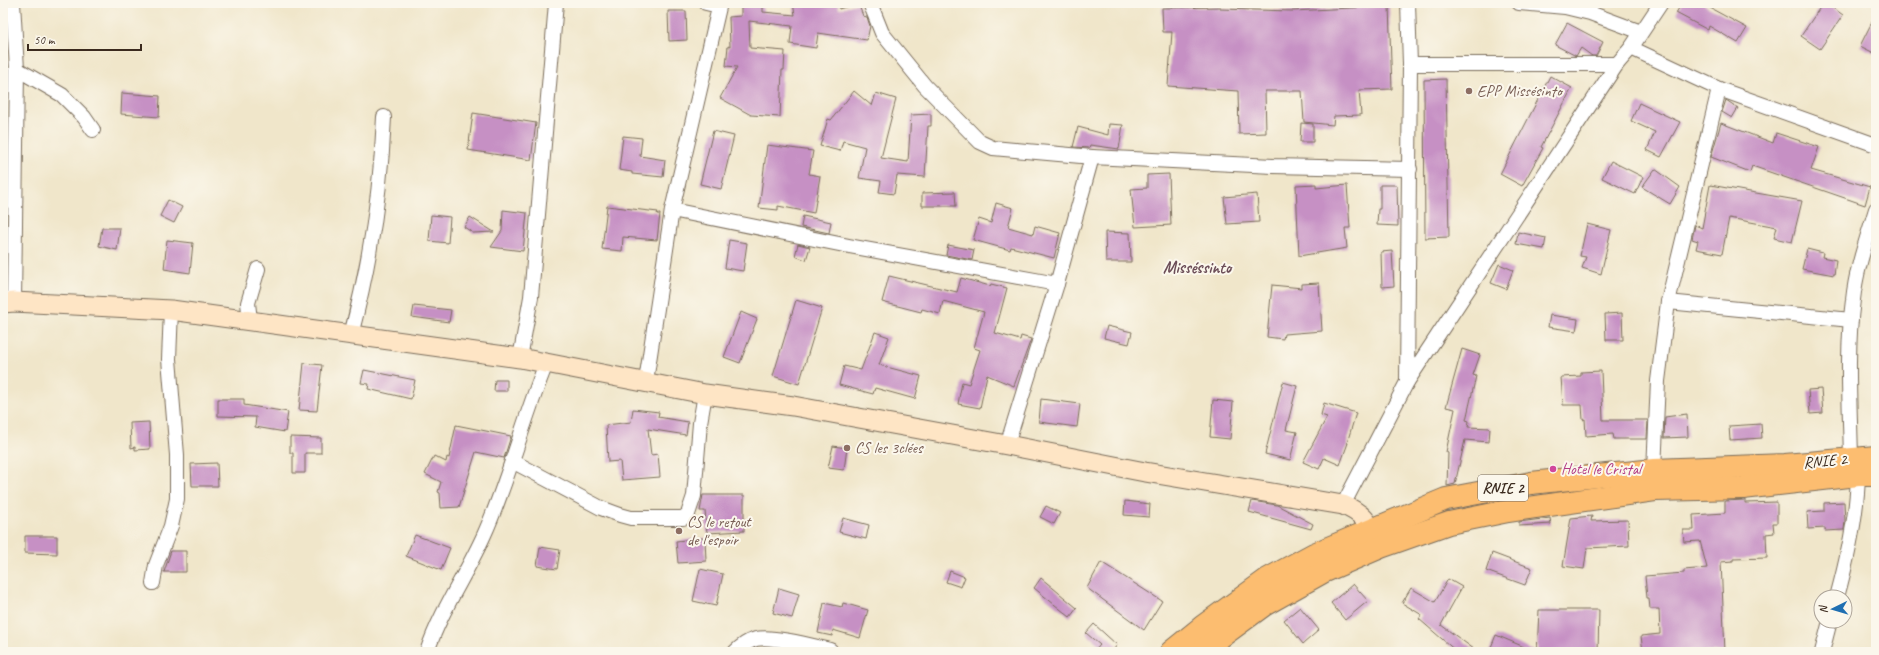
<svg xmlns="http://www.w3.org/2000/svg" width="1879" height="655" font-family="Caveat,sans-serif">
  <rect width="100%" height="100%" fill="#fbf7ec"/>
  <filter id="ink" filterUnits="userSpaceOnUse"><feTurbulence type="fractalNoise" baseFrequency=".025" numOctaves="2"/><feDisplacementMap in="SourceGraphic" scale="8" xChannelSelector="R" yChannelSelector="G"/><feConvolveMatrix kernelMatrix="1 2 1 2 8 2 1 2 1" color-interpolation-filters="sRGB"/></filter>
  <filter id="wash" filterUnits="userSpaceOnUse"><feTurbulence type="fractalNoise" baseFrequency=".012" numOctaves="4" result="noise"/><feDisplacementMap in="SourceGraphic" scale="16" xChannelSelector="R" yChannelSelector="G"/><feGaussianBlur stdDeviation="0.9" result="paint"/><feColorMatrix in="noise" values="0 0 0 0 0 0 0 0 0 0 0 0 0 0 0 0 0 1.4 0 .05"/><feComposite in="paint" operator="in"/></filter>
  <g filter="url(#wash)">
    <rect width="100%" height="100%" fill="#f0e6ca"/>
    <g id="blocks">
      <!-- building -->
      <g fill="#c690c4">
        <polygon points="741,3 763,3 763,12 795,15 793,3 838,3 839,9 858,3 863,16 867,17 870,26 867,40 818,33 816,48 790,44 792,26 749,21 750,48 785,51 784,70 782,70 780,117 751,115 720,98 737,67 726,66 728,46 730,47 729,17 741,16"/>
        <polygon points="1682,3 1701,3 1747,28 1738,43 1709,26 1708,30 1676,13"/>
        <polygon points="1823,3 1826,3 1843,15 1820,49 1801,36"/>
        <polygon points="1389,6 1392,89 1359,90 1361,115 1334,116 1333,125 1304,122 1302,91 1265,91 1266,133 1239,134 1238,91 1168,86 1172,32 1163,32 1162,8 1220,7 1220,9 1293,11"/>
        <polygon points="668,11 686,11 687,40 669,41"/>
        <polygon points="1876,14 1876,54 1860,46"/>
        <polygon points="1567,23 1603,42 1596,56 1592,56 1581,48 1576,56 1555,45"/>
        <polygon points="1550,76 1572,88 1541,147 1543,148 1522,186 1500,174"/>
        <polygon points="1446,79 1449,237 1425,238 1424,80"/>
        <polygon points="854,91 872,106 876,93 896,99 881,158 908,162 911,115 931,114 931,126 928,126 925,177 897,175 894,194 879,192 881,181 859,178 865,147 843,141 840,151 820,146 828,119 831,120"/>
        <polygon points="122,93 160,96 159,117 121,114"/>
        <polygon points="1726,100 1738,108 1732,118 1722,112"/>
        <polygon points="1639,103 1680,122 1661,157 1647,150 1655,132 1631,121"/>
        <polygon points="473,113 536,123 531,160 468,150"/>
        <polygon points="1301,123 1313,124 1313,142 1300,142"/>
        <polygon points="1721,123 1773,143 1776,133 1819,147 1811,170 1870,187 1865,205 1752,166 1750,172 1711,157"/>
        <polygon points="1109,124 1123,125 1119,149 1090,145 1089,148 1073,147 1078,127 1108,135"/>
        <polygon points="713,131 734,136 721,189 700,184"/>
        <polygon points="623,136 642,138 640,156 665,160 663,177 632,174 632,172 619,170"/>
        <polygon points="767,145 813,151 809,174 820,176 814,213 778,206 778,210 759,208"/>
        <polygon points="1611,161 1643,177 1635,194 1602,178"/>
        <polygon points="1655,169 1680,187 1670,204 1642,187"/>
        <polygon points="1169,174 1171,225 1135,227 1131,189 1147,188 1147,175"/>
        <polygon points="1316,184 1316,188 1347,185 1350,228 1345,228 1347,248 1299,256 1296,185"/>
        <polygon points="1380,185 1397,185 1398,226 1377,225 1378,209 1380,209"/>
        <polygon points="1710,185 1802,201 1792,242 1774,238 1777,227 1729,218 1722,254 1696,249 1698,241 1692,239 1695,225 1702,228"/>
        <polygon points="955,192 956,206 922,206 922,193"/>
        <polygon points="1257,194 1259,222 1227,224 1224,197"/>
        <polygon points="168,200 182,207 174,223 160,216"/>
        <polygon points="996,203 1013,208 1008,227 1033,234 1035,226 1060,233 1054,258 1011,247 1010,250 973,240 979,219 991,223"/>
        <polygon points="607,206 658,212 657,214 660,214 657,240 623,237 622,251 602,249"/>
        <polygon points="503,210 527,213 523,251 491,247 502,231"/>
        <polygon points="431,215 450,217 448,243 429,241"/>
        <polygon points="803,216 831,222 829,233 801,227"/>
        <polygon points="470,217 494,232 473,233 464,227"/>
        <polygon points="1587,224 1611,230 1601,274 1582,268 1586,257 1580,256"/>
        <polygon points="102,228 120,228 117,250 99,246"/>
        <polygon points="1105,232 1130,233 1131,262 1106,262"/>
        <polygon points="1518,232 1546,238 1544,249 1516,244"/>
        <polygon points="167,240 193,243 190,273 164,269"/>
        <polygon points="729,240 747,243 743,271 725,268"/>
        <polygon points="798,244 810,247 806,260 795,256"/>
        <polygon points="948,245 974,250 972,260 946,255"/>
        <polygon points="1807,249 1823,253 1822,257 1836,260 1834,275 1802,269"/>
        <polygon points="1392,251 1394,286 1382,287 1381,252"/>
        <polygon points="1499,264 1513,270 1506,289 1491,283"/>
        <polygon points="889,276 957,292 961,278 990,286 991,284 1007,288 995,333 1020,340 1021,336 1031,339 1014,386 987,375 980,408 958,404 962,382 969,384 980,350 974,348 984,312 943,301 940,314 922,309 921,312 882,302"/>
        <polygon points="1319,283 1322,331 1284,334 1283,339 1267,337 1272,285 1302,288 1302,284"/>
        <polygon points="796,300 822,308 799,384 773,376"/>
        <polygon points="414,306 451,310 449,322 412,317"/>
        <polygon points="741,312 757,319 740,363 724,357"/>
        <polygon points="1622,313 1623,340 1606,340 1605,314"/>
        <polygon points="1550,315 1578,319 1576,331 1548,327"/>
        <polygon points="1107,326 1132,332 1129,344 1104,338"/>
        <polygon points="875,332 889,337 879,365 921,376 915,399 875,388 873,394 839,385 844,366 861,370"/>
        <polygon points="1462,349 1480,355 1473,375 1476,376 1466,420 1469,421 1468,427 1490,428 1489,442 1465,440 1455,484 1447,486 1448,453 1446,452 1455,409 1446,407"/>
        <polygon points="304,363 322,365 317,411 299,410"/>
        <polygon points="364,370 415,380 411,399 368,389 369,384 361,383"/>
        <polygon points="1601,371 1603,420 1648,420 1647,439 1614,439 1613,434 1586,436 1585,419 1583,420 1582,405 1563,405 1561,377 1581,376 1581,372"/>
        <polygon points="495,380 507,380 507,391 494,391"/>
        <polygon points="1283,382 1297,386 1286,430 1297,432 1290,460 1265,454"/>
        <polygon points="1821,389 1823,413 1810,414 1808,390"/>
        <polygon points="218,399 244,399 244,405 288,412 285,432 255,427 256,417 218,416"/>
        <polygon points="1041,399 1080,404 1077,427 1039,422"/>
        <polygon points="1213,400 1233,402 1230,439 1210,437"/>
        <polygon points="1324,403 1356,413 1347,443 1348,443 1340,465 1324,458 1319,469 1303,462 1327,417 1321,415"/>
        <polygon points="633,409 659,412 658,417 688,422 686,435 648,429 651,455 658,454 660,477 622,480 620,461 608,462 606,425 631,422"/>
        <polygon points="1687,414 1688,437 1664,438 1665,417"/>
        <polygon points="149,422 150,449 135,450 135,447 131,448 130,423"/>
        <polygon points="1761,424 1762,438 1730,440 1729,426"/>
        <polygon points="456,425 511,436 504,458 476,452 459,507 441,508 440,493 438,492 441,482 425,474 434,456 446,462 447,457 449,458"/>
        <polygon points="290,437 321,438 321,453 305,453 305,473 293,473 293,453 290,453"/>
        <polygon points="833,446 847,448 844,470 828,468"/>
        <polygon points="217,463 218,486 192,486 191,464"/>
        <polygon points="703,495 744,495 744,531 707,533 705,511 700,511"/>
        <polygon points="1745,500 1745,503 1777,502 1777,523 1773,523 1774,533 1766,534 1767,558 1733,559 1733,561 1721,562 1725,652 1694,652 1694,650 1643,652 1641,636 1660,634 1659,609 1650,609 1649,598 1647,598 1645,576 1684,573 1684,570 1707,568 1700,541 1684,542 1683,530 1694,530 1693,515 1725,513 1725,501"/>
        <polygon points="1125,501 1150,504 1149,517 1124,515"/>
        <polygon points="1252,501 1277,505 1313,524 1311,529 1249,512"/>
        <polygon points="1844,502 1845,521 1844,530 1825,531 1825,528 1808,529 1807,512 1824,511 1824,503"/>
        <polygon points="1046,506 1060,513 1054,524 1040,517"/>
        <polygon points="1592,516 1591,521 1628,520 1629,546 1587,548 1584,569 1563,566 1571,518"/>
        <polygon points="843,518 869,525 866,539 839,532"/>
        <polygon points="1550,518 1551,524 1519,526 1519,522"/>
        <polygon points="415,535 450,548 441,570 406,556"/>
        <polygon points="25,536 57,536 57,554 25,553"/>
        <polygon points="705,538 706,561 678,563 676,541"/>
        <polygon points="540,547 560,550 557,569 537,566"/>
        <polygon points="171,551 186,551 186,572 164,572"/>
        <polygon points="1492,553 1532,568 1525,585 1486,571"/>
        <polygon points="1101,562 1162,601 1144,630 1087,588"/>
        <polygon points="700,569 723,574 716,606 693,601"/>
        <polygon points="950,571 965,577 961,587 946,582"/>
        <polygon points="1041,578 1077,608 1070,617 1034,588"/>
        <polygon points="1448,579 1462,587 1441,625 1478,652 1457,652 1419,619 1422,615 1402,603 1411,588 1435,602"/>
        <polygon points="1353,584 1368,601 1345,620 1331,603"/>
        <polygon points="779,588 799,594 792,618 773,613"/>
        <polygon points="824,603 842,607 843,603 868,610 860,638 833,630 832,636 818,633"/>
        <polygon points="1300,607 1319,630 1303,644 1284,620"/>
        <polygon points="1539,610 1599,610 1598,652 1537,652"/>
        <polygon points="1094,624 1117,645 1112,652 1094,652 1100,645 1086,633"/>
        <polygon points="1496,635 1536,652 1489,652"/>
      </g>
    </g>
  </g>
  <g filter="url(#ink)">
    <use href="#blocks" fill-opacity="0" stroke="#7a6c5a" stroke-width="1"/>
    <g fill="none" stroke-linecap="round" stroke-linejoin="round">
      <!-- minor casing -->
      <g stroke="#7a6c5a" stroke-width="16">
        <g id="minor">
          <polyline points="13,3 17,69"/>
          <polyline points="706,3 719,6"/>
          <polyline points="870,3 882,33 925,86 980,142 993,148 1092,157"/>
          <polyline points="1519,3 1565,7 1590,13 1641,32"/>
          <polyline points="1631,48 1719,89 1668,302 1658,381 1654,470"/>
          <polyline points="1410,64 1617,64"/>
          <polyline points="1719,89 1876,145"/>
          <polyline points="672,210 720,3"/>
          <polyline points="14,302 17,69 62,95 84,117 93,130"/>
          <polyline points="1668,302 1851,320"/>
          <polyline points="250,320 248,303 258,269"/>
          <path d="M 351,335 C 370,263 381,191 384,117"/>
          <polyline points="520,358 531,297 556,3"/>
          <polyline points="646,381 672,210 849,246 1057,284"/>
          <polyline points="1407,382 1617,64 1631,48 1661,3"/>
          <polyline points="1007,445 1057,284 1092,157 1273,166 1410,169"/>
          <path d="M 1851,459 C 1850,406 1846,352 1853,300 C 1856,269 1867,239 1876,209"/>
          <polyline points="512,461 601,508 620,515 631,518 683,518 688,514 694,496 700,423 705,394"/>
          <polyline points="1343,505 1407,382 1410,64 1408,3"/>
          <polyline points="153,583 156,565 171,526 177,499 177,455 169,359 171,310"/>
          <path d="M 1837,597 C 1848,557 1857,517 1858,475"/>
          <path d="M 427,652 C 441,610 466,575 484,535 C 509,480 523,420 546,364"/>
          <path d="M 735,652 C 740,647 749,641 756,639 C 772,635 813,646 830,650 L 830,652"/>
          <polyline points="1822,652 1830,621"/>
        </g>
      </g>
      <!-- secondary casing -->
      <g stroke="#7a6c5a" stroke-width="21">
        <path id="secondary" d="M 3,303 L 14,302 L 171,310 L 520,358 L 705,394 L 793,406 L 1007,445 L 1145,472 L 1343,505 C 1365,514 1368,523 1379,543"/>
      </g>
      <!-- trunk casing -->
      <g stroke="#7a6c5a" stroke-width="24">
        <g id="trunk">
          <polyline points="1171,652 1202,627 1268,579 1314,554 1446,499 1531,483 1654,470 1785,465 1876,457"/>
          <polyline points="1200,652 1264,605 1323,572 1381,547 1449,523 1508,511 1655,490 1743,488 1858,475 1876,475"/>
        </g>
      </g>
      <!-- minor -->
      <use href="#minor" stroke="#fff" stroke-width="14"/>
      <!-- secondary -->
      <use href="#secondary" stroke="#fee5c5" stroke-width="19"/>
      <!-- trunk -->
      <use href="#trunk" stroke="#fcbd6f" stroke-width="22"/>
    </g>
  </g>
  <!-- markers -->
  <g fill="#8d6e63" stroke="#fbf7ec" stroke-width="1.5">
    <circle cx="1469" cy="91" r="4"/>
    <circle cx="847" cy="448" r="4"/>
    <circle cx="679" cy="531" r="4"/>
  </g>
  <circle fill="#d1479c" stroke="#fbf7ec" stroke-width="1.5" cx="1553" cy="469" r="4"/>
  <g text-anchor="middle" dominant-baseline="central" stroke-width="4" stroke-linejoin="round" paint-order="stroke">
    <!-- shield labels -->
    <rect fill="#fbf7ec" stroke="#75685c" stroke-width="1" x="1478" y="475" width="50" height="26" rx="3"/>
    <g font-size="15" font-weight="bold" fill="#3b2a1e">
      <text x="1503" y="488">RNIE 2</text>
    </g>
    <!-- education labels -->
    <g font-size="16" fill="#785e54" stroke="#fbf7ec" text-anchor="start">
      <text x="1477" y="91">EPP Missésinto</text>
      <text x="855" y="448">CS les 3clées</text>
      <text x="687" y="522">CS le retout<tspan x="687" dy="18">de l'espoir</tspan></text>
    </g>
    <!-- street labels -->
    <g font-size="16" fill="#3b2a1e" stroke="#fbf7ec">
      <text transform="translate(1825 461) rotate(-5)">RNIE 2</text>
    </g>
    <!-- hotel labels -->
    <g font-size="16" fill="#b23c85" stroke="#fbf7ec" text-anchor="start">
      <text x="1561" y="469">Hotel le Cristal</text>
    </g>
    <!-- neighbourhood labels -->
    <g font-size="17" font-weight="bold" fill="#6c4e58" stroke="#fbf7ec">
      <text x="1197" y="267">Misséssinto</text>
    </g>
  </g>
  <!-- margin -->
  <rect width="1879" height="655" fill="none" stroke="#fbf7ec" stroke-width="16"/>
  <!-- north arrow -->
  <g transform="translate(1833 609) rotate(265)"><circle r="19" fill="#fbf7ec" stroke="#aea59a"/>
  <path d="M0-3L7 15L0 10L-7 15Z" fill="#1f6fb2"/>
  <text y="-6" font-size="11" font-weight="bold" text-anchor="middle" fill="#3b2a1e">N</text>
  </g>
  <!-- scale -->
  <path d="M28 44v6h113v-6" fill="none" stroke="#3b2a1e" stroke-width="2"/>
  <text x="34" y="44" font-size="12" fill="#3b2a1e" stroke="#fbf7ec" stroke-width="3" paint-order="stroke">50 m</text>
</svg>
